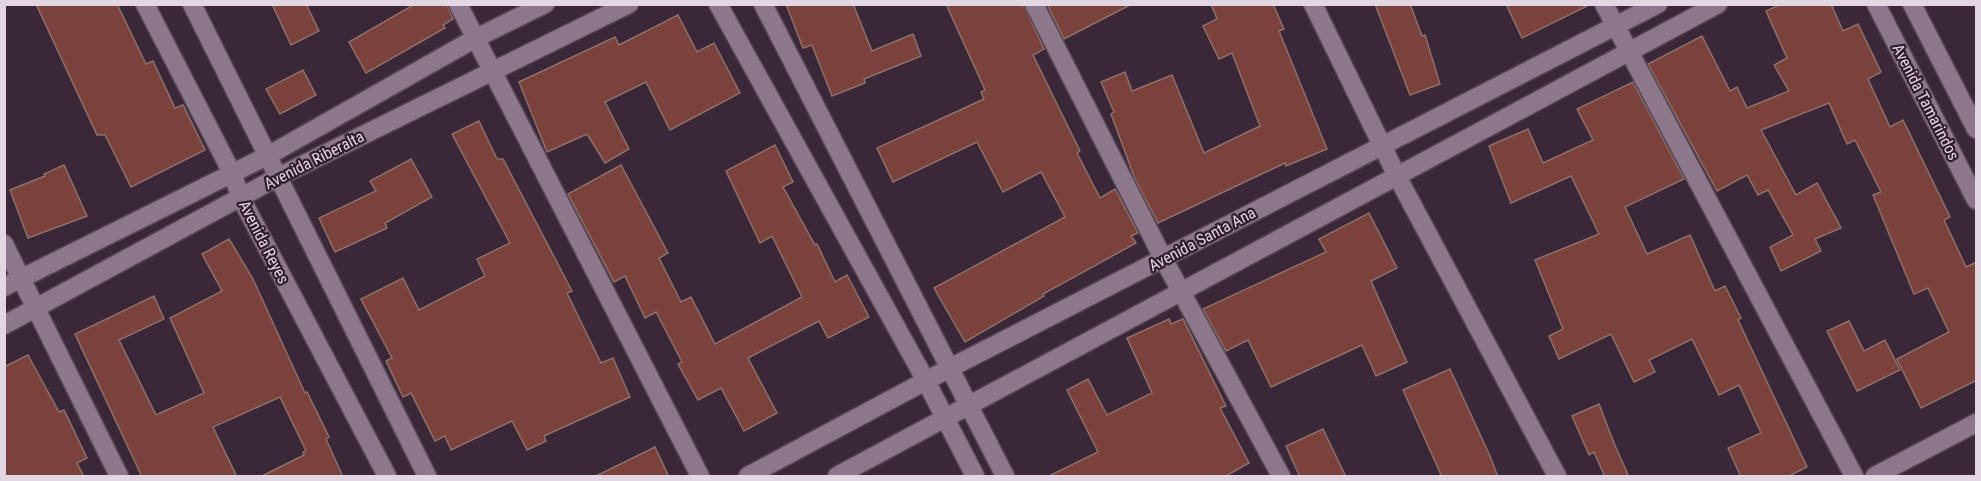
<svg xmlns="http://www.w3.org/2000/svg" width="1981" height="481" font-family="'Roboto Condensed',sans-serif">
  <rect width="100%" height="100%" fill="#3a2839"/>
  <!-- building -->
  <g fill="#7a423a" stroke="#8e706a" stroke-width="1.5">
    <polygon points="36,4 117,4 146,64 153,61 175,108 183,105 205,150 131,187 105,135 97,135"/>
    <polygon points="272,4 306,4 319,31 291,45"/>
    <polygon points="415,4 447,4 453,19 443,25 445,28 366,73 349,42"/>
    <polygon points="786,4 853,4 872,51 913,34 921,56 864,79 865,83 832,96 812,45 803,48"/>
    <polygon points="946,4 1023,4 1044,49 1033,55 1080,151 1077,153 1100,198 1115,189 1138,233 1131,236 1136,243 1043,294 1044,296 965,342 934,288 1065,217 1041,172 1003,192 977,142 893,182 877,148 984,99 981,92 985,90"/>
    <polygon points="1047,4 1132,4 1064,39"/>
    <polygon points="1211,4 1273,4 1284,29 1279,31 1327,149 1286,166 1285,163 1158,223 1135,179 1111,114 1114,112 1101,82 1125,72 1132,91 1172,75 1204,153 1260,126 1232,53 1219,59 1203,26 1217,19"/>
    <polygon points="1375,4 1410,4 1422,36 1425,35 1440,84 1410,95"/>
    <polygon points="1506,4 1591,4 1522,38"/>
    <polygon points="1781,4 1831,4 1843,31 1858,24 1881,72 1868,79 1890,127 1903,120 1950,217 1944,220 1966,267 1977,262 1977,380 1921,408 1897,359 1949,332 1928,288 1914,294 1873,195 1881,192 1855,140 1847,144 1829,103 1761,130 1796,195 1817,183 1841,228 1815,239 1821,251 1781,271 1770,247 1793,235 1768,190 1758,195 1747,175 1717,191 1648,64 1702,36 1730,91 1737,87 1747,108 1789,91 1774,65 1787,58 1766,11"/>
    <polygon points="678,15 697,52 714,43 740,93 670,130 646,82 605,102 629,149 605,163 587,134 547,152 519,82 615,37 619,45"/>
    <polygon points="303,70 316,95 280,114 266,89"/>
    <polygon points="1633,82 1684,179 1625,207 1647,254 1690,235 1715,291 1725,286 1741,318 1738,320 1807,467 1787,477 1741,477 1728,448 1761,433 1739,385 1719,395 1692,339 1649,360 1655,372 1634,382 1611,334 1559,359 1549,336 1563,329 1535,260 1599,234 1571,176 1511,203 1489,146 1528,129 1543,163 1593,140 1577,109"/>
    <polygon points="479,121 497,159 503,159 572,291 567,293 601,363 613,358 630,397 544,436 546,441 527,450 512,421 451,450 445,436 435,441 411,393 403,397 386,361 392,358 361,299 403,278 419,310 485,276 477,259 510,243 452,134"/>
    <polygon points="775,145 793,182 783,187 815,245 817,244 835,282 847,275 869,317 828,338 819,321 748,358 777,413 744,431 721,388 698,400 678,364 682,362 656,312 645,318 625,276 614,282 568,194 621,165 668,253 659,258 681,302 691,297 715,344 802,297 772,236 760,243 726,171"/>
    <polygon points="411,159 432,197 385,223 387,228 335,252 319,218 376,191 370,181"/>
    <polygon points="64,165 87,216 28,238 10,190 45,176 44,174"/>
    <polygon points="1369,213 1397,268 1371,281 1407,362 1376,376 1362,345 1271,387 1248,340 1226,351 1203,309 1326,252 1319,239"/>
    <polygon points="229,239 253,279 305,393 307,392 329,437 326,439 343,477 260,477 304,455 303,452 306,451 280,397 213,427 237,477 142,477 75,334 154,296 164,319 119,340 156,415 204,393 170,318 222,291 202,254"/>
    <polygon points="1169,319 1171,324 1183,319 1226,406 1220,408 1249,463 1224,477 1047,477 1098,452 1067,390 1088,379 1107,415 1152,393 1127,338"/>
    <polygon points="1849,321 1864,351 1885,340 1900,370 1857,391 1827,331"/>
    <polygon points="28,355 59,412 64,410 87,458 77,463 84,477 4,477 4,367"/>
    <polygon points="1450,369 1490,456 1498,477 1442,477 1403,390"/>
    <polygon points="1599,404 1614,443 1629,477 1605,477 1594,452 1589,455 1572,416"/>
    <polygon points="1323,429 1346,477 1300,477 1286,446"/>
    <polygon points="655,447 669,477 594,477"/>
  </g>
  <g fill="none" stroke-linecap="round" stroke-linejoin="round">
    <!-- minor casing -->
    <g stroke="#574756" stroke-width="21">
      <g id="minor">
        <polyline points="145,4 232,173 241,198 387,476"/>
        <polyline points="192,4 427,476"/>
        <polyline points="458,4 700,476"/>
        <polyline points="718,4 926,381 975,476"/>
        <polyline points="763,4 1005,476"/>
        <polyline points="1034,4 1164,260 1281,476"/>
        <polyline points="1313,4 1397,176 1557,476"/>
        <polyline points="1604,4 1854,476"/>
        <polyline points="1876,4 1976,200"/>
        <polyline points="1912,4 1976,129"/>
        <polyline points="4,244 119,476"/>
        <polyline points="4,287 269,155 476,38 545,4"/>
        <polyline points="4,325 278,177 629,4"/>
        <polyline points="748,476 948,369 1658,4"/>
        <polyline points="837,476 1718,4"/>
        <polyline points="1875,476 1976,423"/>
      </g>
    </g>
    <!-- minor -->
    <use href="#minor" stroke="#8c778b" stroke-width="18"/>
  </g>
  <g text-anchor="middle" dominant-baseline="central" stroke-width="4.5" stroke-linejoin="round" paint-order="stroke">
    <!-- street labels -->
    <g font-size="16" fill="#e2d6e2" stroke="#301e2f">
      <text transform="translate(1926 102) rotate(63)">Avenida Tamarindos</text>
      <text transform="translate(314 160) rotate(-27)">Avenida Riberalta</text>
      <text transform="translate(1202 239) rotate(-28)">Avenida Santa Ana</text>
      <text transform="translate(264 242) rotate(63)">Avenida Reyes</text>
    </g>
  </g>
  <!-- border -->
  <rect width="1981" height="481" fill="none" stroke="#e2d6e2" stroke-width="12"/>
</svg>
